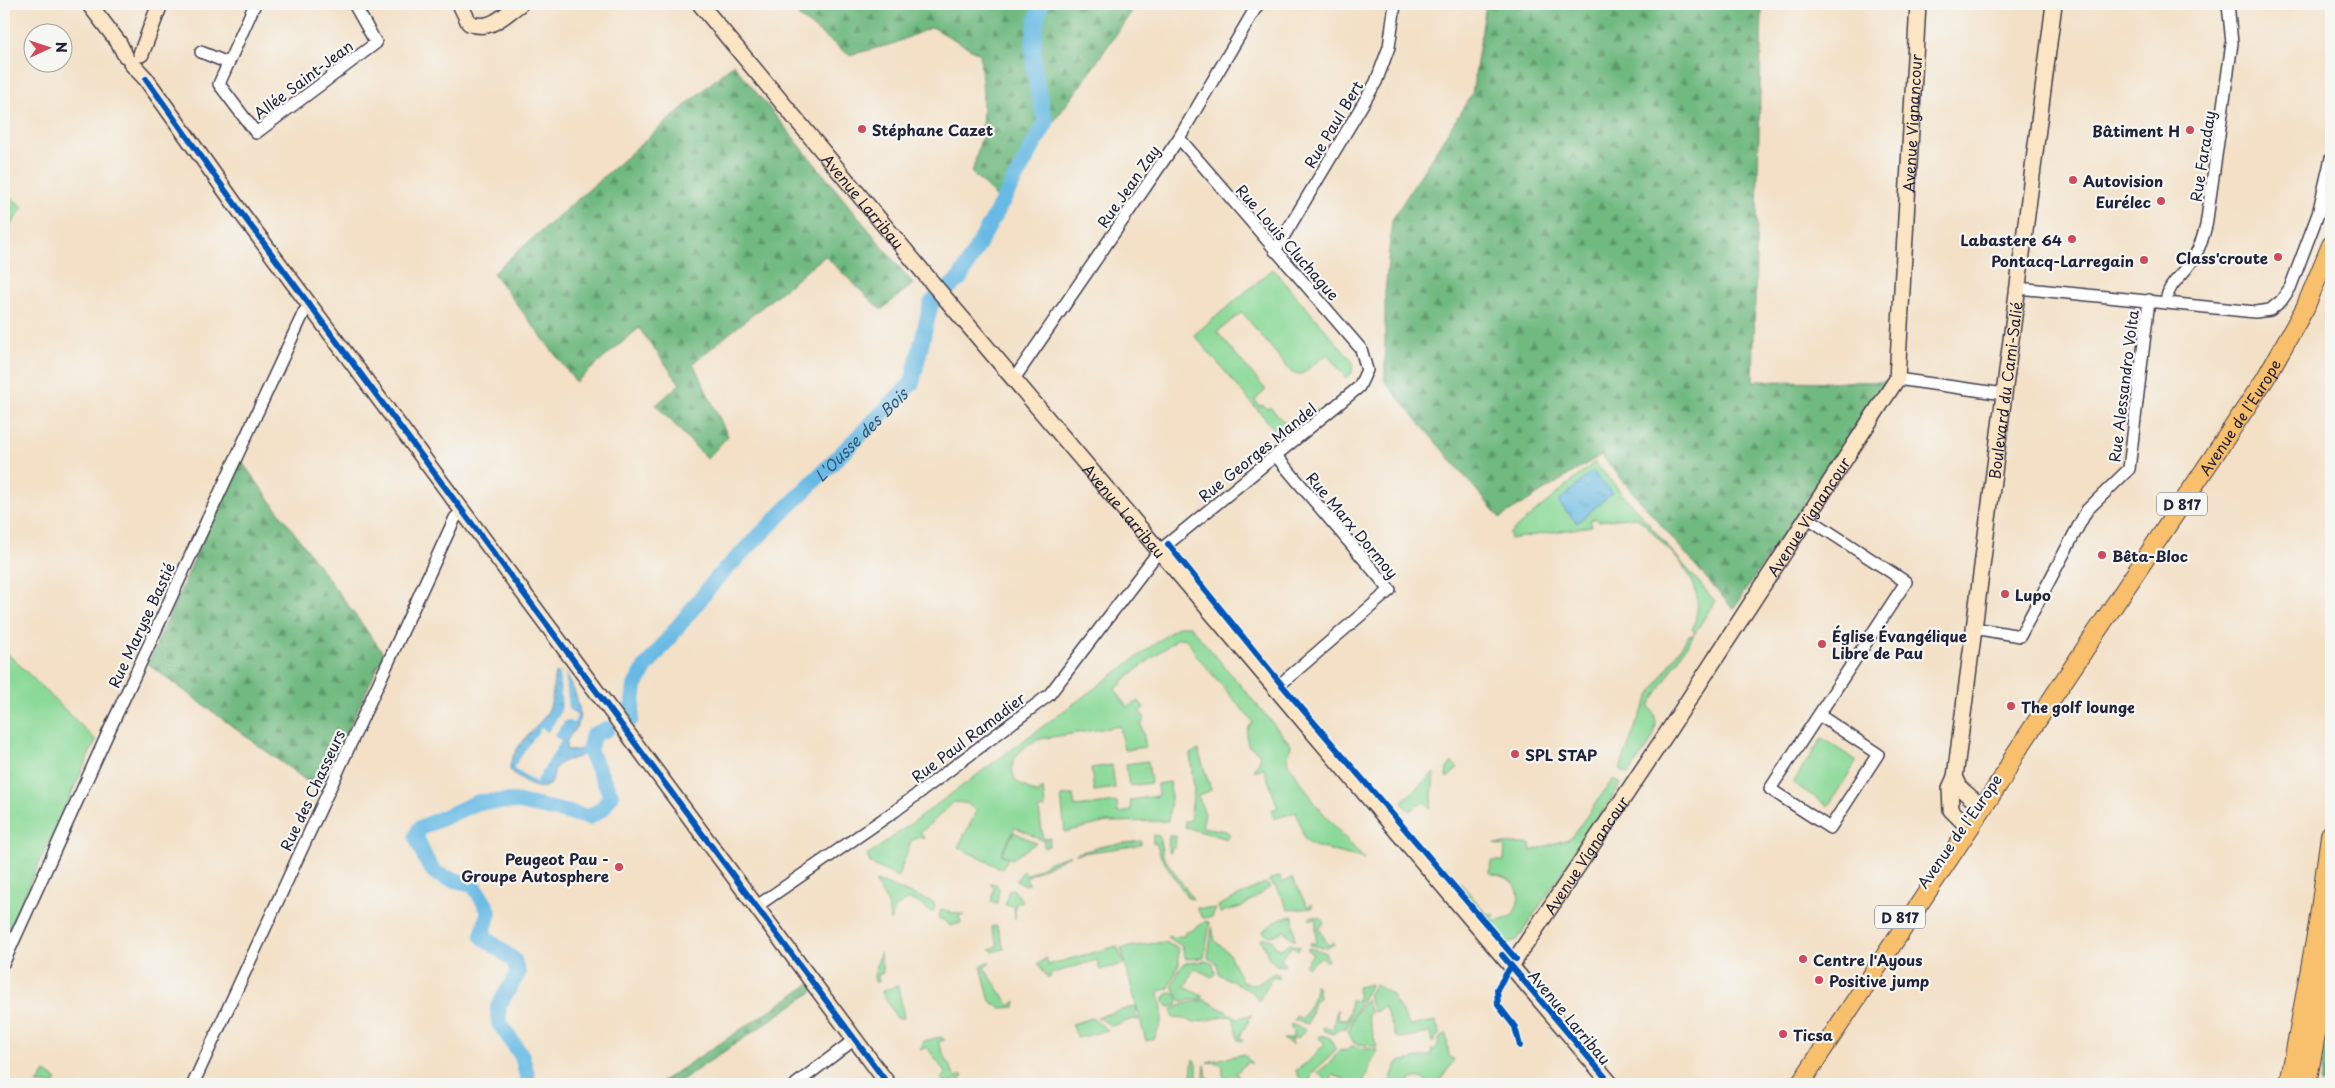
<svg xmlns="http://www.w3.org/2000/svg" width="2335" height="1088" font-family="'Playpen Sans',sans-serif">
  <defs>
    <pattern id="forest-firs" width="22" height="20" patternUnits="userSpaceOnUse" patternTransform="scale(1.25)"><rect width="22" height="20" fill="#70b980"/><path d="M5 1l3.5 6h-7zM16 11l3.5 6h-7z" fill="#5c966a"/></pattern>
    <pattern id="water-ripples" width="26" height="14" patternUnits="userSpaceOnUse" patternTransform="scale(1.25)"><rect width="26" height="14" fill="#68bae4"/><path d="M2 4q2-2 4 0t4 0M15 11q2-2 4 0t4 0" fill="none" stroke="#5597ba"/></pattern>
  </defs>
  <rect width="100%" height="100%" fill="#f6f6f2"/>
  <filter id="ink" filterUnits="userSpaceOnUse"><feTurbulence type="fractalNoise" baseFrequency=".02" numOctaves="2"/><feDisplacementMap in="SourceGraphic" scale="10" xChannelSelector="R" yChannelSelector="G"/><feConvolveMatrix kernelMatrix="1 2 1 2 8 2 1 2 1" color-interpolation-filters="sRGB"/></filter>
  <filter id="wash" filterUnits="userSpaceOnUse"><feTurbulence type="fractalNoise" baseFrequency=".0096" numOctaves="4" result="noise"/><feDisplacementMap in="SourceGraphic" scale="20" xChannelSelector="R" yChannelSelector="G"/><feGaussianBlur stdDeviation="1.12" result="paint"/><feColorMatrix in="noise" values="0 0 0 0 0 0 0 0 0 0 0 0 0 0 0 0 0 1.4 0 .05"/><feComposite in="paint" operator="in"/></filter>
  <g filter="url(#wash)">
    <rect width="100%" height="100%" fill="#f3e0c6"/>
    <!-- green -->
    <g fill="#8bd998" stroke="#567e6a">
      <polygon points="4,192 23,207 4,235"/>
      <polygon points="1273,269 1353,362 1352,373 1346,378 1327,354 1302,374 1292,373 1242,312 1217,332 1266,390 1255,400 1259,406 1263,405 1267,409 1270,407 1288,427 1279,435 1194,335"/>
      <path d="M 1595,462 L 1715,601 L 1649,706 C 1668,730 1643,752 1628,774 L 1620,769 L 1638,720 L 1650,695 L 1689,635 L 1692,636 L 1695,632 L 1692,630 C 1711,581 1675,559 1645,524 L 1635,517 L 1598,521 L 1595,518 L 1590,521 L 1592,526 L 1510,539 L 1510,533 Z"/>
      <path d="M 1179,626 L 1190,626 L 1291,745 L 1287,761 L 1317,806 L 1364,859 L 1310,845 L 1305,840 L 1296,812 L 1274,819 L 1271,810 L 1278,808 L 1264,768 L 1255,771 L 1254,767 L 1259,763 L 1260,756 L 1256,750 L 1248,746 C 1246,736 1246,729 1253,722 L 1196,655 L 1189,642 L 1184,638 L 1177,639 L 1122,681 L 1123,683 L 1115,689 L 1127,707 L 1139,701 L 1144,708 L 1139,711 L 1145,718 L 1141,724 L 1146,747 L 1124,750 L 1120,726 L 1040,739 C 1021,747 1004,762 1017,782 L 1037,794 L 1043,788 L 1045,808 L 1039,809 L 1043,839 L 1050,838 L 1049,846 L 1044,848 L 1044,841 L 1015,827 L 1001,854 L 1008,858 L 1002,869 L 958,847 L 977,811 L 966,803 L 954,802 L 920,833 L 925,839 L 919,837 L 911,841 L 898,877 L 871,864 L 867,856 Z"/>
      <polygon points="4,650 96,740 4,939"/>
      <polygon points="1822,738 1857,761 1828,806 1793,783"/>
      <polygon points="1198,750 1211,790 1198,796 1205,814 1202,827 1226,831 1230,834 1227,839 1185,827 1185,821 1190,821 1194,790 1190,754"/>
      <polygon points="1148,761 1151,783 1129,786 1126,764"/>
      <polygon points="1452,762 1458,768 1449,777 1446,777 1447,768"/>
      <polygon points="1112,765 1115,788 1094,791 1091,768"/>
      <polygon points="1434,773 1431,809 1424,802 1409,811 1401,802"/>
      <path d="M 1613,779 L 1621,784 L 1517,940 L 1506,943 L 1443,869 L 1446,867 L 1486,913 L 1494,915 L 1493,922 L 1509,918 C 1519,909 1523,891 1512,882 C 1506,877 1497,875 1490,873 L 1491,861 L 1504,861 L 1505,847 L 1495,844 L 1530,844 L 1531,851 L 1571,838 Z"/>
      <polygon points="1170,782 1171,798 1168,821 1107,822 1065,832 1061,796 1073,795 1075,807 1117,802 1118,813 1131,811 1130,800 1158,796 1157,784"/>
      <polygon points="1014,832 1036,843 1012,859 1002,854"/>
      <polygon points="1153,835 1159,836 1163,856 1193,899 1188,898 1161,857 1156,843 1153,843"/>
      <polygon points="1169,836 1176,836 1175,846 1172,847 1171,852 1168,851"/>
      <polygon points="1141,841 1141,845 1075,854 1103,846"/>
      <polygon points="1071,855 1026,877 1029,884 1023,885 1016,881 1023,871 1027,875 1052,861"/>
      <polygon points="1280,876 1282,883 1292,878 1307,906 1312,904 1312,908 1288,910 1278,889 1268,881"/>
      <path d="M 877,881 L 933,902 L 935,906 L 933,912 C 922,909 920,899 906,900 L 895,909 L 890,921 L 888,904 L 875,882 Z"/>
      <polygon points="990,883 996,884 999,888 997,903 991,902 994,887"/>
      <polygon points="1265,883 1270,887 1242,907 1224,911 1221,914 1218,906"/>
      <polygon points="1013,889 1022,900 1022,903 1015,904 1015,919 1014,906 1005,905 1009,890"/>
      <polygon points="1196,908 1216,909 1212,917 1203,918"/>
      <polygon points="941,910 964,915 959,916 961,923 950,926 945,920 938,919"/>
      <polygon points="1293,916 1295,941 1284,931 1272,936 1265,934 1263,931 1281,918"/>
      <polygon points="1312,916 1321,918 1324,924 1319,928 1328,945 1334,942 1335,944 1326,948 1310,945 1310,943 1316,943 1316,919 1309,919"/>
      <polygon points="1206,921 1210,923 1204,958 1186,959 1182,946 1167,937 1184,936 1185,931 1193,930"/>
      <polygon points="997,926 1004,949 993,952 990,949 998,946 991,927"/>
      <polygon points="1212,927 1215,941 1228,952 1243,983 1256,984 1275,973 1279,975 1279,978 1273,976 1259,1001 1253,993 1219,974 1217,963 1208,958"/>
      <polygon points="1264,938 1272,940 1275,947 1280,949 1290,944 1300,947 1298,950 1292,946 1281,959 1285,966 1276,965 1269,958 1261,939"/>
      <path d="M 1164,942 L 1178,948 L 1179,964 L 1168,989 L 1159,991 C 1159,999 1162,1003 1162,1011 C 1163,1022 1158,1029 1154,1039 L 1146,1041 L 1121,948 Z"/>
      <polygon points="1117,946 1124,964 1100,970 1097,960 1050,974 1051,977 1048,978 1038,964 1046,958 1048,965"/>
      <polygon points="1308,948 1325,952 1328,960 1326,962 1322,956 1308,967 1305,965 1313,954 1308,951"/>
      <polygon points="880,953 883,973 878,975 879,982 875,982 874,976"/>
      <polygon points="1206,961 1213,964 1215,974 1212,977 1194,968 1185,987 1202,996 1202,999 1181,1001 1172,986 1179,970 1185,963"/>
      <polygon points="986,962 990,963 984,968 1010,1006 1016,1001 1015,1007 1001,1008 990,1001 981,966"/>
      <polygon points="1315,984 1318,988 1319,998 1314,1001 1308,1024 1294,1020 1296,1016 1303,1019 1315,994"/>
      <polygon points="1371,984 1346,1028 1338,1030 1333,1034 1323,1030 1324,1026 1333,1029 1337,1009 1338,1019 1348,1019 1351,1001 1358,1000 1358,987"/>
      <polygon points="1375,984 1391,994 1410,1026 1435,1021 1440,1033 1432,1043 1430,1033 1400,1038 1396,1037 1385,1007 1374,1012 1368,995"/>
      <polygon points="898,986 904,1018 897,1018 882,993 883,990"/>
      <circle cx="1171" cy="1000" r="7"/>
      <polygon points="1366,999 1371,1013 1367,1015 1377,1047 1354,1043 1348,1031 1356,1013"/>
      <polygon points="1205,1000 1238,1018 1252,1015 1240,1036 1243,1041 1238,1040 1234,1019 1230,1016 1194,1022 1178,1017 1173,1018 1172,1010 1179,1005"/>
      <polygon points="1136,1006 1137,1012 1134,1013 1139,1020 1133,1019 1112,1026 1097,1017"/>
      <polygon points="1092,1018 1108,1030 1078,1038 1072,1024"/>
      <polygon points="1291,1024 1306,1030 1299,1037 1292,1039 1293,1045 1283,1039 1291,1039 1295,1031 1291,1029"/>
      <path d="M 1446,1034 L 1449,1056 L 1454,1060 L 1441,1080 L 1430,1084 C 1415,1071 1413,1082 1400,1084 C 1396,1085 1392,1084 1388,1084 L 1398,1062 L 1432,1055 L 1431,1050 L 1436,1049 L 1440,1038 Z"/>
      <path d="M 1321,1035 L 1330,1038 L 1335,1049 C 1330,1062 1311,1067 1310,1081 L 1304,1082 L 1298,1076 L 1296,1070 L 1308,1062 L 1325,1043 L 1319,1038 Z"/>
      <path d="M 941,1037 L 945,1040 L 938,1042 L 955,1077 L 963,1075 L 961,1079 C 954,1081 946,1085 941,1079 L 946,1074 L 927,1047 L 920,1050 L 924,1041 Z"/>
      <polygon points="1352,1046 1377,1050 1363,1082 1356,1084 1333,1075 1329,1084 1318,1072 1332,1061 1338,1051 1346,1050"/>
      <polygon points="1244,1054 1252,1064 1248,1062 1236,1073 1240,1078 1232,1081 1223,1076 1223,1067 1219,1063 1207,1062"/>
      <polygon points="1193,1059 1197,1064 1197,1084 1190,1084"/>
      <polygon points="1205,1065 1207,1077 1213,1080 1220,1079 1225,1082 1223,1084 1203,1084"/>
      <polygon points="45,1072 57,1080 54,1084 37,1084"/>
    </g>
    <!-- forest -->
    <g fill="url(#forest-firs)" stroke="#496e5e">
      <polygon points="808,4 1137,4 1078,89 997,198 972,173 982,135 983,94 980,54 932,27 893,44 849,55 797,15"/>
      <polygon points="1486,4 1728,4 1762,8 1753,381 1886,382 1733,609 1601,455 1500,518 1385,382 1385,292 1392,220 1472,94"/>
      <polygon points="733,64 913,284 881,310 825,256 693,363 728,436 707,459 656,405 680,384 639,328 576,382 493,273"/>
      <polygon points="239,458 384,654 319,790 148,664"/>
      <polygon points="813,982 818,988 676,1084 658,1084"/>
      <polygon points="2331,1009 2331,1084 2320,1084"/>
    </g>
    <!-- water -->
    <g fill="url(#water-ripples)" stroke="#456e90">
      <polygon points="1593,471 1612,493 1577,523 1558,502"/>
      <path d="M 565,672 C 573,686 586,713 576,728 C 571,735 566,739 566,748 L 568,751 L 584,749 L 585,752 C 579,760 566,758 558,765 C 552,770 555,778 551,783 C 540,796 518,778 510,770 C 509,747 540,728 549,709 C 554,698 552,685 555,674 Z"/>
    </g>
    <!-- pier -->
    <polygon fill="#f3e0c6" points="565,672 569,710 577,716 574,723 568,720 564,722 554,736 561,741 536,782 513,768 541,728 548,732 559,716 562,706 559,673"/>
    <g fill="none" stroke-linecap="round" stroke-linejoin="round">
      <!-- river -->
      <g stroke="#68bae4" stroke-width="16">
        <path id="s1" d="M 631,719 L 635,686 L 645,668 L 717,578 L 912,383 L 931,303 L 960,278 L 1046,123 C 1034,80 1027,47 1041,4"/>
        <path d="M 529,1084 L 522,1056 L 499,1023 L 498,1007 L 518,973 L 514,960 L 482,936 L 489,911 L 473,884 C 430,875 433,877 416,836 L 420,828 L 478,802 L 515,801 L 589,817 L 603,808 L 611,795 L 589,751 L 593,735 L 607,729"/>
      </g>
    </g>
  </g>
  <g filter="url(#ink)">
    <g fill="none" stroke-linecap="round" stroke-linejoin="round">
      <!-- street casing -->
      <g stroke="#413e50" stroke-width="14">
        <g id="street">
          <polyline points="255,4 219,84 256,133 376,43 354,4"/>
          <polyline points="201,52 228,63"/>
          <polyline points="1275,251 1376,82 1389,47 1395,4"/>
          <polyline points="2018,288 2255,312 2270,310 2281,301 2290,288 2318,214 2331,158"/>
          <path d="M 2166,302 C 2168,286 2177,280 2186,269 C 2197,256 2202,242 2206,226 L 2232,43 L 2228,4"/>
          <polyline points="1014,379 1179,138 1258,4"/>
          <polyline points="1897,379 2004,394"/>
          <polyline points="1808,518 1906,582 1770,789 1830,828 1878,754 1819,715"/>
          <polyline points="1974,628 2020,636 2087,510 2129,469 2149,300"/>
          <polyline points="1276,688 1390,590 1276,456"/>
          <polyline points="757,906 895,811 1049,695 1159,551 1359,387 1367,370 1361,349 1179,138"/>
          <polyline points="4,962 107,735 304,312 311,304"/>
          <polyline points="193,1084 455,518 463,511"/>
          <polyline points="796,1084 855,1039"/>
        </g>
      </g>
      <!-- secondary casing -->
      <g stroke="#413e50" stroke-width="18">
        <g id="secondary">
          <polyline points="89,4 119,43 125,55"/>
          <path d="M 460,4 L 469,23 C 490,32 503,16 520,4"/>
          <path id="s2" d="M 700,4 L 934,285 L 1611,1084"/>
          <polyline points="141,54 160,4"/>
          <polyline points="131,63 146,79 242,214 888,1084"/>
          <polyline points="1955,777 1961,789 1976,802 1980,813"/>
          <path id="s3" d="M 1974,822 L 1963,822 L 1951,810 L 1950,788 L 1955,777 L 2054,4"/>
          <path id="s4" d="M 1511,966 L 1667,733 L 1897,379 L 1918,4"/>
        </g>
      </g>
      <!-- primary casing -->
      <g stroke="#413e50" stroke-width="20">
        <g id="primary">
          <path id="s5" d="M 1800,1084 L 2002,779 L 2015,754 L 2265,379 L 2305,308 L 2331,245"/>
        </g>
      </g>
      <!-- highway casing -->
      <g stroke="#413e50" stroke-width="22">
        <g id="highway">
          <polyline points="2290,1084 2319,924 2331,835"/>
          <polyline points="2306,1084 2331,946"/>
        </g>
      </g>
      <!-- street -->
      <use href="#street" stroke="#fff" stroke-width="11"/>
      <!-- secondary -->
      <use href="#secondary" stroke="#fce5c4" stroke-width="15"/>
      <!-- primary -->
      <use href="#primary" stroke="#f8bf6c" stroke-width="18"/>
      <!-- highway -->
      <use href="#highway" stroke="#f8bf6c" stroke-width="20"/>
      <!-- cycleway casing -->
      <g stroke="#f6f6f2" stroke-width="9">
        <g id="cycleway">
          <polyline points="146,79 242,214 888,1084"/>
          <polyline points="1168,544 1281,684 1516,959"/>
          <polyline points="1502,955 1611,1084"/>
          <polyline points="1511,966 1497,989 1498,1005 1515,1027 1520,1046"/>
        </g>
      </g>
      <!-- cycleway -->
      <use href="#cycleway" stroke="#0057b8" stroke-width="6"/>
    </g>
  </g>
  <!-- markers -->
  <g fill="#d1495b" stroke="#f6f6f2" stroke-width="2">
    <circle cx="862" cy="129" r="5"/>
    <circle cx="2190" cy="130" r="5"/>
    <circle cx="2073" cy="180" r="5"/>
    <circle cx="2161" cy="201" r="5"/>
    <circle cx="2072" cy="239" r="5"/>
    <circle cx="2278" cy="257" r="5"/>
    <circle cx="2144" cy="260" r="5"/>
    <circle cx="2102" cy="555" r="5"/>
    <circle cx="2005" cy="594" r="5"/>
    <circle cx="1822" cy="644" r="5"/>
    <circle cx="2011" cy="706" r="5"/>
    <circle cx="1515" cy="754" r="5"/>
    <circle cx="619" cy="867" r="5"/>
    <circle cx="1803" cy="959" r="5"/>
    <circle cx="1819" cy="980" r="5"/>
    <circle cx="1783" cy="1034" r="5"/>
  </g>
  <g text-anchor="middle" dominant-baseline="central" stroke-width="4.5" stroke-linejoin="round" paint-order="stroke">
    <!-- shield labels -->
    <g fill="#f6f6f2" stroke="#626272" stroke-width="1">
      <rect x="2157" y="492.5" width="50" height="23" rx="4"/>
      <rect x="1875" y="905.5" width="50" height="23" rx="4"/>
    </g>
    <g font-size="14" font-weight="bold" fill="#22223b">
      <text x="2182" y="504">D 817</text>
      <text x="1900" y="917">D 817</text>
    </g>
    <!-- street labels -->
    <g font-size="15" fill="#22223b" stroke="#f6f6f2">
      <text transform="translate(303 79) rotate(-37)">Allée Saint-Jean</text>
      <text stroke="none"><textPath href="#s4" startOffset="959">Avenue Vignancour</textPath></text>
      <text transform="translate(1333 124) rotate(-59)">Rue Paul Bert</text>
      <text transform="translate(2202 156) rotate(-81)">Rue Faraday</text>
      <text transform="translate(1128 186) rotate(-55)">Rue Jean Zay</text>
      <text stroke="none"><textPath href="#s2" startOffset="256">Avenue Larribau</textPath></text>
      <text transform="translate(1288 242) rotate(49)">Rue Louis Cluchague</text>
      <text transform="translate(2123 386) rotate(-83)">Rue Alessandro Volta</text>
      <text stroke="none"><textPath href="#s3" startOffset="452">Boulevard du Cami-Salié</textPath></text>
      <text stroke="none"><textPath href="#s5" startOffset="799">Avenue de l'Europe</textPath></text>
      <text transform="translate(1257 452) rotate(-39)">Rue Georges Mandel</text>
      <text stroke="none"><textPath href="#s2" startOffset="661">Avenue Larribau</textPath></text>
      <text stroke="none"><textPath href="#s4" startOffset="539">Avenue Vignancour</textPath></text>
      <text transform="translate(1353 525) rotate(50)">Rue Marx Dormoy</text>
      <text transform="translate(141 625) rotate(-65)">Rue Maryse Bastié</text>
      <text transform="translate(968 737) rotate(-37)">Rue Paul Ramadier</text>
      <text transform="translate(312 790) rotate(-65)">Rue des Chasseurs</text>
      <text transform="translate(1959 831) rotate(-55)">Avenue de l'Europe</text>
      <text stroke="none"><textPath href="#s4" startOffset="134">Avenue Vignancour</textPath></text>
      <text transform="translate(1570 1017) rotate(50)">Avenue Larribau</text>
    </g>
    <!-- poi labels -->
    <g font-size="15" font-weight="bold" fill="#22223b" stroke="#f6f6f2" text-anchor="start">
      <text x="872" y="129">Stéphane Cazet</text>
      <text x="2180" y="130" text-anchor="end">Bâtiment H</text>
      <text x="2083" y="180">Autovision</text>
      <text x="2151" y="201" text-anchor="end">Eurélec</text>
      <text x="2062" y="239" text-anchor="end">Labastere 64</text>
      <text x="2268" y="257" text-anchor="end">Class'croute</text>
      <text x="2134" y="260" text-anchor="end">Pontacq-Larregain</text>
      <text x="2112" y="555">Bêta-Bloc</text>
      <text x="2015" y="594">Lupo</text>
      <text x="1832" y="635">Église Évangélique<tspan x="1832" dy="17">Libre de Pau</tspan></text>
      <text x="2021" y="706">The golf lounge</text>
      <text x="1525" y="754">SPL STAP</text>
      <text x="609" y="858" text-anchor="end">Peugeot Pau -<tspan x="609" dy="17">Groupe Autosphere</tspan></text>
      <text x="1813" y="959">Centre l'Ayous</text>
      <text x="1829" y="980">Positive jump</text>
      <text x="1793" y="1034">Ticsa</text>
    </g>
    <!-- water labels -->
    <g font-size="16" font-style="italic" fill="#3a5776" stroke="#f6f6f2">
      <text stroke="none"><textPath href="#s1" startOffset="372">L'Ousse des Bois</textPath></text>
    </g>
  </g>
  <!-- margin -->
  <rect width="2335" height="1088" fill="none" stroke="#f6f6f2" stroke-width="20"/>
  <!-- north arrow -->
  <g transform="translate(48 48) rotate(87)"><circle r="24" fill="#f6f6f2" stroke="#a1a1a9"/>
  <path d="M0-4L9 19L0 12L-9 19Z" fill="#d1495b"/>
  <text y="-8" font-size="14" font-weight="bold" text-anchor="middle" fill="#22223b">N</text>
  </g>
</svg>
